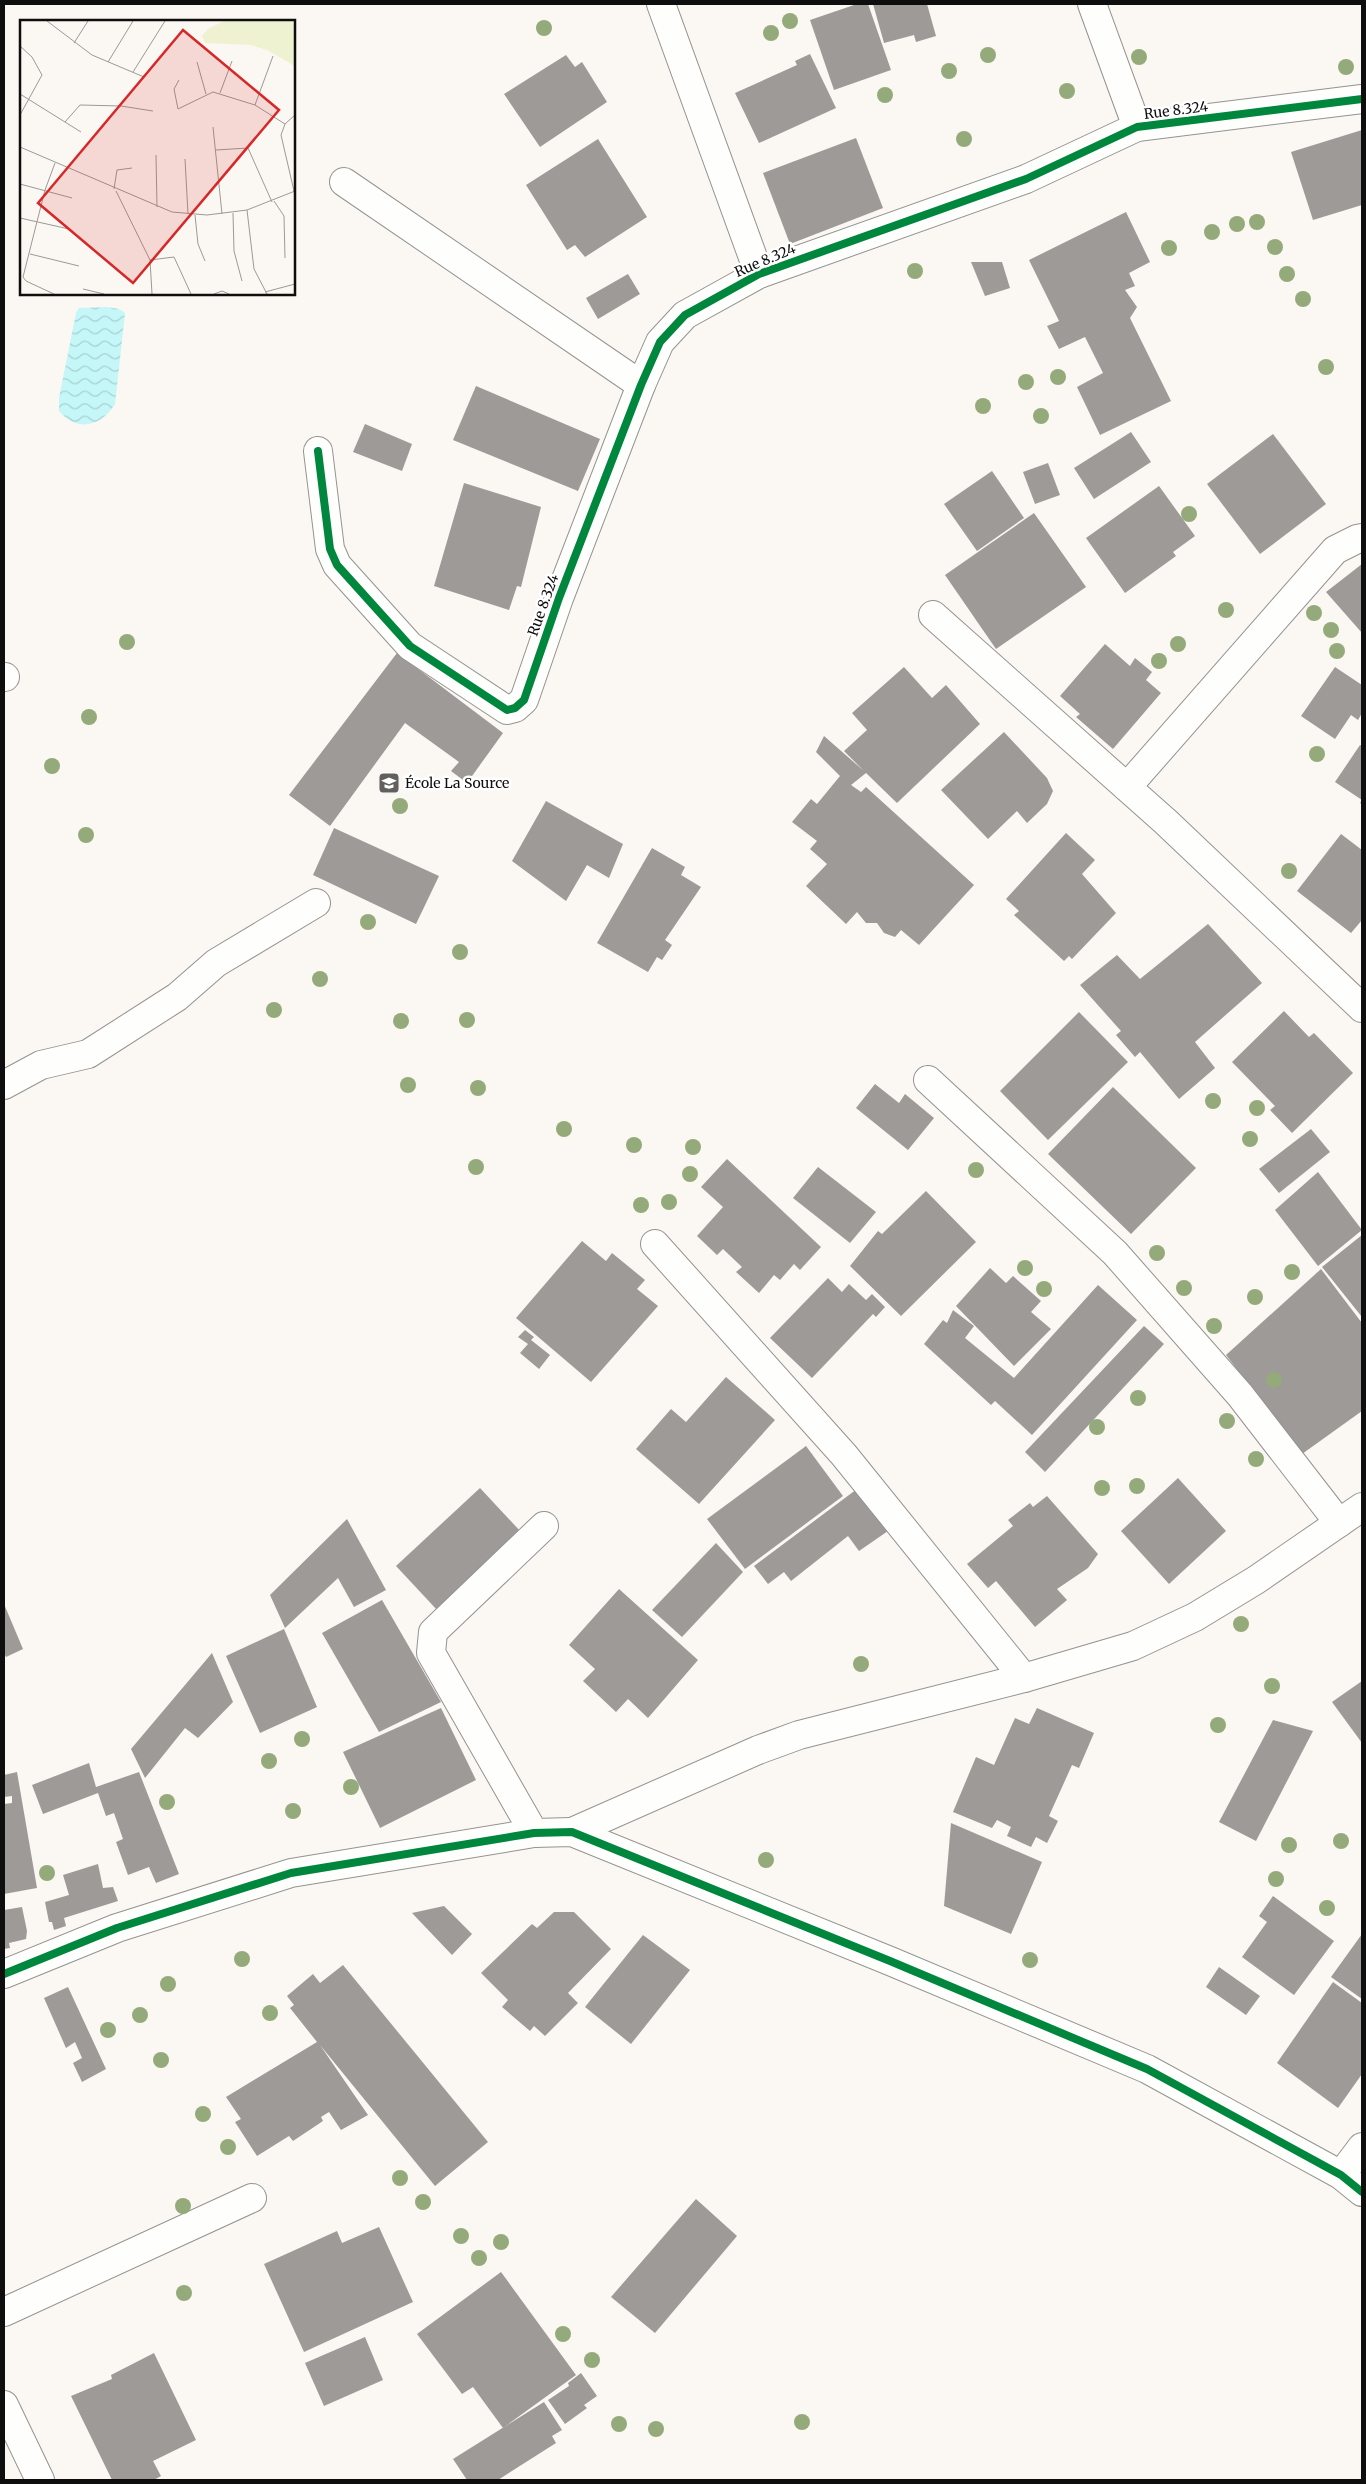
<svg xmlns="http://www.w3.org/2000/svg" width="1366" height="2484" font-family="Merriweather,serif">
  <defs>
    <pattern id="water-waves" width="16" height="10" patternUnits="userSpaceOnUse" patternTransform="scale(1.25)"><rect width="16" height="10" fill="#c5f6f8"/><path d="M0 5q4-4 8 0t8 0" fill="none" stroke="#a8d2d3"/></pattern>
  </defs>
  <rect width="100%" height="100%" fill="#fbf7f2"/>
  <!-- water -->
  <path fill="url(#water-waves)" d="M 107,307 L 119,309 L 125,313 L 115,404 C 102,426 77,433 59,411 L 59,398 L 76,313 L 79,308 Z"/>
  <!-- building -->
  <g fill="#9e9a98">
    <polygon points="857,4 868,4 891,70 834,90 810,20"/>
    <polygon points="873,4 927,4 936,36 916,42 914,35 884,43"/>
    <polygon points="810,54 836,108 759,143 735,93 797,65 795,61"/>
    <polygon points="566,55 575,67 582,62 607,102 540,147 504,94"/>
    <polygon points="1362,130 1362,205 1313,220 1291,152"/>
    <polygon points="856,138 883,208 790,244 763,173"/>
    <polygon points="598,139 647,217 585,257 575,245 567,250 526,185"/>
    <polygon points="1126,212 1150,262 1129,273 1135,286 1125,290 1137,307 1130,318 1171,401 1100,435 1077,387 1103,373 1085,337 1059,349 1047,326 1059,321 1029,260"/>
    <polygon points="971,262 1002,262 1010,288 985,296"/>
    <polygon points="628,274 640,294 598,319 586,298"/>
    <polygon points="476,386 600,439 578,491 453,440"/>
    <polygon points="365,424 412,444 402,471 353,452"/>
    <polygon points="1131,432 1151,462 1094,499 1074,468"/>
    <polygon points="1273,434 1326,504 1260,554 1207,484"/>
    <polygon points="1048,463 1060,495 1035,504 1023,472"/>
    <polygon points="992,471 1024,518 977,551 944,504"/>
    <polygon points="464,483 541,507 521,587 517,586 509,610 434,586"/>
    <polygon points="1159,486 1195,536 1173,552 1176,556 1125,593 1086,538"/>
    <polygon points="1034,513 1086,587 996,649 945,575"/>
    <polygon points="1362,564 1362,633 1326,592"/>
    <polygon points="1105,644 1130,666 1135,658 1152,672 1146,680 1161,693 1113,749 1076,717 1080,714 1060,696"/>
    <polygon points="397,653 503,733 467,783 451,771 459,762 405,723 330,826 289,795"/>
    <polygon points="904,667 932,698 946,685 980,724 897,803 866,773 851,785 861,792 866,787 974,885 919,945 901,930 895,937 884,933 877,923 866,923 857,912 846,924 806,886 827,864 810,849 817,841 792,822 811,799 817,804 840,776 816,752 824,736 864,771 844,751 867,730 852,713"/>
    <polygon points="1335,667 1362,685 1362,713 1358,720 1351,715 1335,739 1301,716"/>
    <polygon points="1004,732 1047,778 1053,791 1047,804 1027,823 1017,811 988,839 941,790"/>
    <polygon points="1360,745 1362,746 1362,804 1360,803 1362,800 1335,782"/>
    <polygon points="546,801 623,844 609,878 587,865 566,901 512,861"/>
    <polygon points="334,828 439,876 416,924 313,875"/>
    <polygon points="1066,833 1095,860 1082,874 1116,913 1072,959 1069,956 1064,961 1014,915 1019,911 1006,899"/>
    <polygon points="1341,834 1362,850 1362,920 1351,933 1297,891"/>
    <polygon points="652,848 685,867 681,875 701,887 665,940 672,945 662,960 657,957 648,972 597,943"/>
    <polygon points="1208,924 1262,983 1195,1042 1215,1068 1179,1099 1140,1052 1135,1057 1116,1035 1121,1031 1080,985 1117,955 1140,979"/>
    <polygon points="1284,1011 1309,1037 1314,1033 1353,1073 1292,1133 1270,1110 1275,1106 1232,1062"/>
    <polygon points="1079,1012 1128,1062 1048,1140 1000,1091"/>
    <polygon points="875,1084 899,1103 905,1094 934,1118 908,1150 856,1108"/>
    <polygon points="1113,1087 1196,1168 1131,1234 1048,1154"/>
    <polygon points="1311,1129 1330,1152 1279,1193 1259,1169"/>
    <polygon points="727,1159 821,1247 800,1270 794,1264 780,1280 774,1275 759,1293 736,1272 742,1267 723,1249 717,1255 697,1236 723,1207 701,1187"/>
    <polygon points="818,1167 876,1212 850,1243 793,1198"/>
    <polygon points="1318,1172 1362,1230 1318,1266 1275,1210"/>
    <polygon points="926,1191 976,1242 901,1316 850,1266 878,1231 882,1234"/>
    <polygon points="1362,1235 1362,1317 1322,1267"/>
    <polygon points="582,1241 606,1261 612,1253 645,1280 637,1289 658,1306 591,1382 516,1318"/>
    <polygon points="990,1268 1006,1283 1013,1276 1041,1301 1031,1312 1051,1329 1014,1366 956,1306"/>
    <polygon points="1321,1269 1362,1323 1362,1411 1302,1454 1226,1355"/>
    <polygon points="828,1278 842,1292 849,1284 866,1300 872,1294 885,1307 876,1317 873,1314 812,1378 770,1338"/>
    <polygon points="1098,1285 1137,1320 1032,1435 995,1401 991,1405 924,1344 943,1320 947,1323 953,1310 974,1326 965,1338 1014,1378"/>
    <polygon points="1144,1326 1164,1344 1045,1472 1025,1452"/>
    <polygon points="525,1330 534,1337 531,1340 550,1355 539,1369 520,1353 528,1344 518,1337"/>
    <polygon points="726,1377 775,1420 699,1504 636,1449 671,1409 686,1422"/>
    <polygon points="806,1446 843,1496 745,1569 707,1519"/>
    <polygon points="1178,1478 1226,1531 1169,1584 1121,1531"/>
    <polygon points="480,1488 522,1533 438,1611 396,1566"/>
    <polygon points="857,1489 888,1531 859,1551 848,1536 791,1581 784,1572 768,1584 754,1566"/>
    <polygon points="1047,1496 1098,1554 1088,1568 1057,1589 1067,1600 1035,1627 996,1581 988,1588 967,1564 1013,1526 1008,1520 1030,1503 1033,1507"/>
    <polygon points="347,1519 386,1590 354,1607 338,1578 285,1628 270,1595"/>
    <polygon points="716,1543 743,1572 682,1637 652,1610"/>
    <polygon points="619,1589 698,1660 648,1718 628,1699 616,1712 583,1681 595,1669 569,1645"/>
    <polygon points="382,1600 441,1702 379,1732 322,1633"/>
    <polygon points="4,1604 23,1649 6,1657 4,1653"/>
    <polygon points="284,1629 317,1707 260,1733 226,1656"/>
    <polygon points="212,1653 233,1702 198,1738 185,1728 145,1778 131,1749"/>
    <polygon points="1362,1681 1362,1743 1332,1702"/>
    <polygon points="441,1708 476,1780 380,1828 343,1752"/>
    <polygon points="1037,1708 1094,1733 1079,1768 1072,1765 1049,1816 1058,1821 1047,1843 1036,1837 1031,1847 1007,1836 1011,1827 997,1820 992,1828 953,1812 976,1757 994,1765 1015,1718 1029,1724"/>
    <polygon points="1273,1720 1313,1731 1256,1841 1219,1822"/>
    <polygon points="89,1763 96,1787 139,1772 179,1874 156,1883 149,1867 128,1875 116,1842 123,1839 114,1813 106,1816 98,1793 43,1814 32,1785"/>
    <polygon points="17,1772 37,1888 4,1894 4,1804 12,1803 12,1796 4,1797 4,1775"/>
    <polygon points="951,1823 1042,1862 1011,1934 944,1906"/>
    <polygon points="98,1864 103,1888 113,1887 118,1901 64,1918 66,1926 54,1930 52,1922 49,1922 45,1902 69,1895 63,1875"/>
    <polygon points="1273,1896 1334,1941 1294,1995 1242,1957 1267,1922 1259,1916"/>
    <polygon points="444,1906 472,1934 452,1955 412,1913"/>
    <polygon points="22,1907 27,1931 26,1939 9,1943 10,1948 4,1949 4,1910"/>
    <polygon points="554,1912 574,1912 611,1949 568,1993 578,2003 545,2036 534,2026 530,2031 502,2007 508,2000 481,1973 532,1924 537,1928"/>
    <polygon points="1362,1934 1362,1999 1331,1977"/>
    <polygon points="643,1935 690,1970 631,2044 585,2007"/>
    <polygon points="343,1965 488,2142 435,2186 320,2045 368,2115 341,2130 329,2112 321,2117 323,2121 293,2141 289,2136 257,2156 235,2122 241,2119 226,2097 317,2042 290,2008 294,2005 287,1996 313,1974 320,1983"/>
    <polygon points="1219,1967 1260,1996 1246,2015 1206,1987"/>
    <polygon points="1333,1982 1362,2003 1362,2074 1338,2108 1277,2063"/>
    <polygon points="68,1987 106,2069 82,2082 73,2063 82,2058 75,2042 66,2048 44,1998"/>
    <polygon points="696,2199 737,2236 655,2333 611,2297"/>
    <polygon points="379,2227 413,2302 304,2352 264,2264 337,2231 342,2243"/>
    <polygon points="501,2272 576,2375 503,2428 473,2387 462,2394 417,2334"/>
    <polygon points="365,2337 383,2380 324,2406 305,2363"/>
    <polygon points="154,2353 196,2440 153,2461 161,2476 154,2480 112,2480 71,2396 112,2379 111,2375"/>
    <polygon points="581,2373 597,2396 584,2405 587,2408 565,2424 548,2400 569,2386 568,2383"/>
    <polygon points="544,2402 562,2430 552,2436 556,2443 498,2480 467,2480 453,2459"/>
  </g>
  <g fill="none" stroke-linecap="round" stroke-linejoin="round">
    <!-- minor casing -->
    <g stroke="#959391" stroke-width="30">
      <g id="minor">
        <polyline points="661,4 759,274"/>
        <polyline points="1092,4 1137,127"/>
        <polyline points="344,182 641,385"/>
        <polyline points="318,451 330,549 337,565 410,646 507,710 515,708 524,700 559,598 641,385 660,342 685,315 759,274 1026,179 1137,127 1362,99"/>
        <polyline points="933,615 1166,822 1362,1008"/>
        <polyline points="4,677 5,677"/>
        <polyline points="1127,787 1335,550 1357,539 1362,538"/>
        <polyline points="928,1080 1115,1253 1240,1395 1339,1523"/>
        <polyline points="4,1085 41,1065 88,1054 177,997 216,963 316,903"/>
        <polyline points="655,1244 844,1455 1024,1678"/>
        <polyline points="534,1833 431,1653 433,1632 544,1526"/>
        <polyline points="1341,2175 1362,2147"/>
        <polyline points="4,2312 252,2198"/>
        <polyline points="4,2405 40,2480"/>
      </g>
    </g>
    <!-- tertiary casing -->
    <g stroke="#959391" stroke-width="30">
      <g id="tertiary">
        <polyline points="572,1832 758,1750 799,1735 1024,1678 1133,1646 1195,1617 1256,1580 1362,1507"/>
        <polyline points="4,1974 117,1928 291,1873 534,1833 572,1832 890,1961 1147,2069 1341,2175 1362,2192"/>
      </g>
    </g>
    <!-- minor -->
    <use href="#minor" stroke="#fefefd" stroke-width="28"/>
    <!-- tertiary -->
    <use href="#tertiary" stroke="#fefefd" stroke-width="28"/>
    <!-- cycleway casing -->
    <g stroke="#fff" stroke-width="11">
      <g id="cycleway">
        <polyline points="318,451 330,549 337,565 410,646 507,710 515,708 524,700 559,598 641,385 660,342 685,315 759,274 1026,179 1137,127 1362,99"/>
        <polyline points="4,1974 117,1928 291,1873 534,1833 572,1832 890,1961 1147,2069 1341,2175 1362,2192"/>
      </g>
    </g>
    <!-- cycleway -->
    <use href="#cycleway" stroke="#00873e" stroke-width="8"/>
  </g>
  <!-- trees -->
  <g fill="#95aa7b">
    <circle cx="790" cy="21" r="8"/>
    <circle cx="544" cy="28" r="8"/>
    <circle cx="771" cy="33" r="8"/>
    <circle cx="988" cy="55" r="8"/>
    <circle cx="1139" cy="57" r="8"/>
    <circle cx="1346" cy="67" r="8"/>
    <circle cx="949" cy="71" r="8"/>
    <circle cx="1067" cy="91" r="8"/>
    <circle cx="885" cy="95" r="8"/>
    <circle cx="964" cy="139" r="8"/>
    <circle cx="1257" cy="222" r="8"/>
    <circle cx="1237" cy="224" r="8"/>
    <circle cx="1212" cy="232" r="8"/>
    <circle cx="1275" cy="247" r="8"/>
    <circle cx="1169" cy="248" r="8"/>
    <circle cx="915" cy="271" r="8"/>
    <circle cx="1287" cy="274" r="8"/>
    <circle cx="1303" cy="299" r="8"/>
    <circle cx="1326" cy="367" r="8"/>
    <circle cx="1058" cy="377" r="8"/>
    <circle cx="1026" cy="382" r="8"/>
    <circle cx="983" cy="406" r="8"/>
    <circle cx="1041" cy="416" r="8"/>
    <circle cx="1189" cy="514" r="8"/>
    <circle cx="1226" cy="610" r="8"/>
    <circle cx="1314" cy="613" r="8"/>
    <circle cx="1331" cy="630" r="8"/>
    <circle cx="127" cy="642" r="8"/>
    <circle cx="1178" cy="644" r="8"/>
    <circle cx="1337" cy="651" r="8"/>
    <circle cx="1159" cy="661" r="8"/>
    <circle cx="89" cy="717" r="8"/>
    <circle cx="1317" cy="754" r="8"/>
    <circle cx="52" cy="766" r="8"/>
    <circle cx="400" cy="806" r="8"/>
    <circle cx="86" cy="835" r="8"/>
    <circle cx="1289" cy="871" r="8"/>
    <circle cx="368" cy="922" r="8"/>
    <circle cx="460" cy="952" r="8"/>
    <circle cx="320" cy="979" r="8"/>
    <circle cx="274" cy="1010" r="8"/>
    <circle cx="467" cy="1020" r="8"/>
    <circle cx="401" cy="1021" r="8"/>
    <circle cx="408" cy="1085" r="8"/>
    <circle cx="478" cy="1088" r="8"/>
    <circle cx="1213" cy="1101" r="8"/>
    <circle cx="1257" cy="1108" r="8"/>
    <circle cx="564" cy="1129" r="8"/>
    <circle cx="1250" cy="1139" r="8"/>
    <circle cx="634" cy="1145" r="8"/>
    <circle cx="693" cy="1147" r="8"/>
    <circle cx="476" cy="1167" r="8"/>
    <circle cx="976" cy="1170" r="8"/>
    <circle cx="690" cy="1174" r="8"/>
    <circle cx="669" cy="1202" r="8"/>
    <circle cx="641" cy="1205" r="8"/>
    <circle cx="1157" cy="1253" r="8"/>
    <circle cx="1025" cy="1268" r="8"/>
    <circle cx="1292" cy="1272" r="8"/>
    <circle cx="1184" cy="1288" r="8"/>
    <circle cx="1044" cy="1289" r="8"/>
    <circle cx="1255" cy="1297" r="8"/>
    <circle cx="1214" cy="1326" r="8"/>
    <circle cx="1274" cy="1380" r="8"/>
    <circle cx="1138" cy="1398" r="8"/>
    <circle cx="1227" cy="1421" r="8"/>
    <circle cx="1097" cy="1427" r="8"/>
    <circle cx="1256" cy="1459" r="8"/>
    <circle cx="1137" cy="1486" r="8"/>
    <circle cx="1102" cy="1488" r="8"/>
    <circle cx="1241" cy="1624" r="8"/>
    <circle cx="861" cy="1664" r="8"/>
    <circle cx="1272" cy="1686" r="8"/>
    <circle cx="1218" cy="1725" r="8"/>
    <circle cx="302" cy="1739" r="8"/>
    <circle cx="269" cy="1761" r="8"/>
    <circle cx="351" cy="1787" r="8"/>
    <circle cx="167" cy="1802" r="8"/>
    <circle cx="293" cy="1811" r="8"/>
    <circle cx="1341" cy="1841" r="8"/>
    <circle cx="1289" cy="1845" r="8"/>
    <circle cx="766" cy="1860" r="8"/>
    <circle cx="47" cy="1873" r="8"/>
    <circle cx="1276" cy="1879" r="8"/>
    <circle cx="1327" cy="1908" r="8"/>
    <circle cx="242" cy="1959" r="8"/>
    <circle cx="1030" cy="1960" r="8"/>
    <circle cx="168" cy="1984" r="8"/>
    <circle cx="270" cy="2013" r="8"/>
    <circle cx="140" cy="2015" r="8"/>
    <circle cx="108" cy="2030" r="8"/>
    <circle cx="161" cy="2060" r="8"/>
    <circle cx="203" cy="2114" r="8"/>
    <circle cx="228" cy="2147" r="8"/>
    <circle cx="400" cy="2178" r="8"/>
    <circle cx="423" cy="2202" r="8"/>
    <circle cx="183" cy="2206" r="8"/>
    <circle cx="461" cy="2236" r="8"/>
    <circle cx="501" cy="2242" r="8"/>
    <circle cx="479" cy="2258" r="8"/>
    <circle cx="184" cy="2293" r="8"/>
    <circle cx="563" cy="2334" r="8"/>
    <circle cx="592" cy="2360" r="8"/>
    <circle cx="802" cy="2422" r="8"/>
    <circle cx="619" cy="2424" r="8"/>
    <circle cx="656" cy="2429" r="8"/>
  </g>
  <!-- icons -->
  <defs>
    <g id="school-square" transform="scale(1.125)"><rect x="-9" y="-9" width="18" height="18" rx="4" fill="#61605e" stroke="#fff"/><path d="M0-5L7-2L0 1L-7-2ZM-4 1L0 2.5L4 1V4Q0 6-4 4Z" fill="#fff"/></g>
  </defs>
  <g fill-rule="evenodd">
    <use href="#school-square" x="389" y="783"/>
  </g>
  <g text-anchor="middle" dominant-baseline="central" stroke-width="5" stroke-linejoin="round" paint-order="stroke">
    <!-- street labels -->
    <g font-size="14" fill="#0e0e0e" stroke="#fff">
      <text transform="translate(1176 110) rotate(-7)">Rue 8.324</text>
      <text transform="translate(765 260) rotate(-23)">Rue 8.324</text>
      <text transform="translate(543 605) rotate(-70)">Rue 8.324</text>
    </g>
    <!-- poi labels -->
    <g font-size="14" fill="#0e0e0e" stroke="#fff" text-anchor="start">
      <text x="405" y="783">École La Source</text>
    </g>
  </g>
  <!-- overview -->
  <g transform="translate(20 20)">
    <rect width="275" height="275" fill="#fbf7f2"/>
    <path d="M 204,1 L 272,1 L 275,7 L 275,46 L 247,30 L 231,25 L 185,23 L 182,16 L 188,9 Z" fill="#eef2d0"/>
    <path fill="none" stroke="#9c9a97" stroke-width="1" d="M 27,1 L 72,35 L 124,57M 54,23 L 68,1M 0,26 L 12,37 L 22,55 L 0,95M 88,42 L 113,1M 177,42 L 186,74M 113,52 L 145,1M 159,60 L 154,69 L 158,89 L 193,72 L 235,85 L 265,104M 200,73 L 212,41M 0,74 L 61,112M 235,85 L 253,36M 45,102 L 60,85 L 101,86 L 133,91M 193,107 L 202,194M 0,127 L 152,192 L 187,195 L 227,190 L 275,171M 196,130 L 228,128 L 252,182M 136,135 L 137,187M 165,139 L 168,194M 0,164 L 52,178M 94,169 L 97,150 L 112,148M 96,171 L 130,240 L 132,274M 274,171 L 261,115 L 265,104 L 275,95M 254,181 L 264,196 L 265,238M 227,190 L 234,249 L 247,274M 213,193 L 214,231 L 222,261M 175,195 L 178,224 L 185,241M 0,198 L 49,209M 10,234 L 59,246M 130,240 L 154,237 L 171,274M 63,269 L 84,274M 245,272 L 275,264M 34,274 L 6,261 L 3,257 L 25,170 L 35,143M 194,274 L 202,271 L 209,274"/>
    <path fill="#d62828" fill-opacity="0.15" stroke="#d62828" stroke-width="2.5" d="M 163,10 L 259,90 L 113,263 L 18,183 Z"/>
    <rect width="275" height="275" fill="none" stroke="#0e0e0e" stroke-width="2.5"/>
  </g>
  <!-- border -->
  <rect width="1366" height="2484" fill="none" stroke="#0e0e0e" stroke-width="10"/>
</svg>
